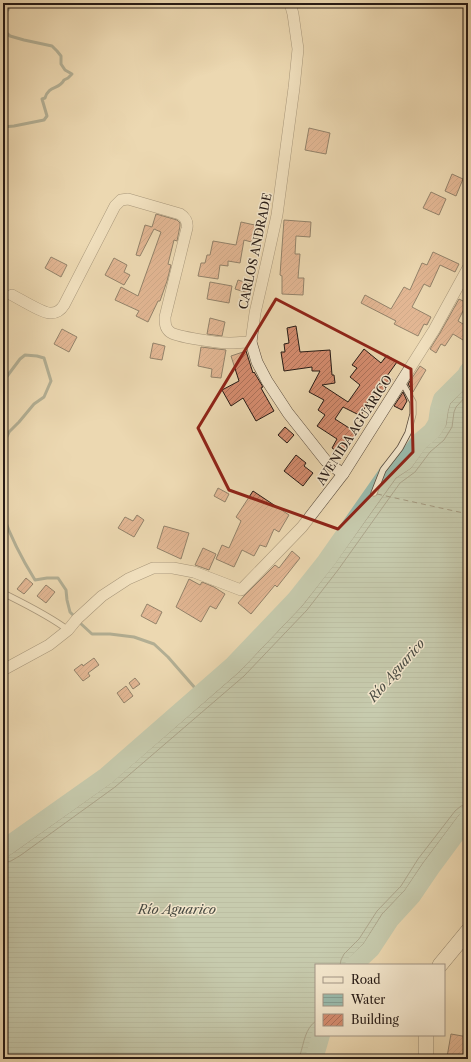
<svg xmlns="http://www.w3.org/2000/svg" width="471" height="1062" font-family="'Libre Caslon Text',serif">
  <defs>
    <pattern id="water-rules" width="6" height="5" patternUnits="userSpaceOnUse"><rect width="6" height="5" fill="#99baac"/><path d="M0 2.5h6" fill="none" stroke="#849f93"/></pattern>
    <pattern id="building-hatch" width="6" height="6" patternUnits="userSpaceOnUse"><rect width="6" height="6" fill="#d58c6f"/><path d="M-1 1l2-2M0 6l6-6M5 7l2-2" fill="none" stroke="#ad725a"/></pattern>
  </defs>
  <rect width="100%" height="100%" fill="#ecd8b1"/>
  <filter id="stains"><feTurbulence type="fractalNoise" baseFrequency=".005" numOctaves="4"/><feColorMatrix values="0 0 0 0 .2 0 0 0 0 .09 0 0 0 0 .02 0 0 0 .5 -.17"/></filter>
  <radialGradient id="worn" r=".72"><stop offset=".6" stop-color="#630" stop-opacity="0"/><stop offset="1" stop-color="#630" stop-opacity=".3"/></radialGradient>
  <!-- water -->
  <polygon fill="url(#water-rules)" stroke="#6b7a70" points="468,371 468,818 431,868 412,896 390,920 371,949 354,965 316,965 316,1035 321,1035 314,1059 3,1059 3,849 106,776 233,665 295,600 326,561 389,471 405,461 419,442 432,431 437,423 439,409 442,399 466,375"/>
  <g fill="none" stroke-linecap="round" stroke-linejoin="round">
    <!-- shore -->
    <g stroke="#606a60" stroke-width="1">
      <polyline points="3,852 6,851 15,846 108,779 236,668 299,603 329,563 392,475 408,464 421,444 435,434 441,424 443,410 446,401 468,378"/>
      <polyline points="3,857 8,856 17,850 111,783 239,672 302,606 333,566 396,478 411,468 425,448 439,436 446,425 448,411 450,404 468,385"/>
      <polyline points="3,863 11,861 21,855 115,787 244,676 307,610 338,570 400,483 415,472 430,452 444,440 452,427 454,412 456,407 468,394"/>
      <polyline points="340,965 341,960 344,954 359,939 377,911 401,886 418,859 455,811 461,806 468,805"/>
      <polyline points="346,965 349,958 364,943 382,914 405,890 423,863 459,815 463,812 468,811"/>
      <polyline points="352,965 353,961 368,946 387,917 409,893 427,866 463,818 465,816 468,816"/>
      <path d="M 300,1059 L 300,1055 C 304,1043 305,1028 316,1021"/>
    </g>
    <!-- stream -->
    <g stroke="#6b7a70" stroke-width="3">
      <polyline points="3,13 8,10 11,3"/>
      <path d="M 3,30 L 10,36 L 24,40 L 52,46 L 57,51 L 61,56 L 61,64 L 65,70 L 72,74 L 68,78 L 64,80 C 59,90 49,85 45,98 L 42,99 L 47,116 L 44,120 L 14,126 L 3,127"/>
      <polyline points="3,107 4,108 3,112"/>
      <polyline points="3,379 5,379 20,359 25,355 37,356 44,358 51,381 44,397 34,404 19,422 9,432 3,445"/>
      <path d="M 3,515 C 11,538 22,559 35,580 L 47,578 L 58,578 L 66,590 L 67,600 L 70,612 L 75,617"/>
      <polyline points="79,622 92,634 110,634 134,637 154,644 168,657 202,696"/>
    </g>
    <!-- river -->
    <g stroke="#99baac" stroke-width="18">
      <polyline points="3,849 106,776 233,665 295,600 326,561 389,471 405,461 419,442 432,431 437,423 439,409 442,399 466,375 468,371"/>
      <polyline points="354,965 371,949 390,920 412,896 431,868 468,818"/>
      <polyline points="314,1059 321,1035"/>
    </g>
    <!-- ferry -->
    <polyline stroke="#484a42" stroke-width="1" stroke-dasharray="5 4" stroke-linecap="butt" points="377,494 468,514"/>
  </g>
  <!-- building -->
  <g fill="url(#building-hatch)" stroke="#261a15">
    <polygon points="309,128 330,133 326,154 305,150"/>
    <polygon points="452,174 463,179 456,196 445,191"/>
    <polygon points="431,192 446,199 439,215 423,208"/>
    <polygon points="156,214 177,220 180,223 180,226 177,241 174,240 168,264 171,265 167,281 160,301 158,301 148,322 136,316 139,311 115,300 121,287 138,296 161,232 154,229 140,256 136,255 145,225 152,227"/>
    <polygon points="284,220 311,222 310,237 296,236 295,254 300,254 298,278 304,278 303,295 282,294 282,276 280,275"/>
    <polygon points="241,222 259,226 255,243 244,240 240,263 228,261 228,266 220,265 218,279 198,276 201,263 205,263 207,255 210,255 213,241 236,245"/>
    <polygon points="433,252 459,264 455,272 440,265 430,287 424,284 412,307 431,317 427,325 424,324 418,336 394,324 396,321 361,303 365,295 391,309 404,287 410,290 422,263 427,265"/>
    <polygon points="51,257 67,265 61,277 45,268"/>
    <polygon points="114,258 127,265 124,272 130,275 124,285 105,275"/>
    <polygon points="238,280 251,284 248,293 235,289"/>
    <polygon points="210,282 232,286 229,303 207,299"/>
    <polygon points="459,299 467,303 458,321 468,327 468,332 463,340 453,334 445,346 441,344 436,353 430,349 440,333"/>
    <polygon points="210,318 225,322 222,336 207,334"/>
    <polygon points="296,326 300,352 330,350 332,375 334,375 335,383 322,385 348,402 360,385 350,377 357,368 352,365 364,349 381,363 387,355 397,362 387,376 392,379 375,403 369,399 361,416 343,407 335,419 357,433 343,455 332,448 337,439 317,426 325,415 318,410 324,400 309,392 320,371 312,371 312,367 284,371 281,352 285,352 284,344 289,343 287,328"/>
    <polygon points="62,329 77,337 69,352 54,344"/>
    <polygon points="153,343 165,346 162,360 150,358"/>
    <polygon points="201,347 226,350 221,378 211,377 212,369 198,366"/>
    <polygon points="246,351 253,373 254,372 263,387 261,388 274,411 256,421 243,398 231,406 222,390 239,381 231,356"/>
    <polygon points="420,366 426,370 413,392 408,384"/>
    <polygon points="403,392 407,401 402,410 394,406"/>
    <polygon points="285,427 294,435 287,443 278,435"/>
    <polygon points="296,455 306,463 304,466 313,473 303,486 284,471"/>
    <polygon points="218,488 229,494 225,502 214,496"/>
    <polygon points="253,491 289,515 279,532 274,529 266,547 260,545 254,556 242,550 234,567 216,559 222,545 229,548 241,521 236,517"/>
    <polygon points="137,515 144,520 134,537 118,528 125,517 133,521"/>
    <polygon points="164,526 189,533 181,559 157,548"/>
    <polygon points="203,548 216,554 209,570 195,565"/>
    <polygon points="292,551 300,558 277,587 275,585 251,614 238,603 244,596 275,565 279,568"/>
    <polygon points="26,578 33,584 24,594 17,589"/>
    <polygon points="189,579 200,585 202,582 214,587 225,594 216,609 210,606 201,622 176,607"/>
    <polygon points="46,585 55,592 46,603 37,596"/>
    <polygon points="147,604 162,612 156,624 141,616"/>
    <polygon points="94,658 99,665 88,673 90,676 83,681 74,670 82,664 83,666"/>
    <polygon points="135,678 140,684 133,689 129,683"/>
    <polygon points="126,686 133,696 124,703 117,693"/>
    <polygon points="451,1034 468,1037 468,1059 458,1059 447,1057"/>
  </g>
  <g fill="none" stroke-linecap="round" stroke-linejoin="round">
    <!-- lane casing -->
    <g stroke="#584a3c" stroke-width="7">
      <g id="lane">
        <polyline points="374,493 383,470 400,448 408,433 413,414 413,402 402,382"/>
        <path d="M 3,593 C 25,604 48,615 68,630"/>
      </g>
    </g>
    <!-- street casing -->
    <g stroke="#584a3c" stroke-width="12">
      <g id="street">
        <polyline points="290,3 293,14 298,49 294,88 277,215 266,265 255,313 251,342 257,362 267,381 288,413 326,461 343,474"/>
        <path d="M 12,295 C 20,299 44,314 51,313 C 57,313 61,310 64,305 L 115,206 L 121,200 L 128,199 L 180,214 C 185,217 188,222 187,228 L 165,317 C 165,323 165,328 170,332 C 176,337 219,343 229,343 C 236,343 244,342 251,342"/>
        <polyline points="3,670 49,645 68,630 77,619 102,596 128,579 153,568 173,568 194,572 241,590 302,527 343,474 434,330 468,268"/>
      </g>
    </g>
    <!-- secondary casing -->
    <g stroke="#261a15" stroke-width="16">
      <g id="secondary">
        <polyline points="440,965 468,931"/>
        <polyline points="426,1059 426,1035"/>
      </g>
    </g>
    <!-- lane -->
    <use href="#lane" stroke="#f3e6cc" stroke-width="5.5"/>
    <!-- street -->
    <use href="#street" stroke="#f3e6cc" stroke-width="11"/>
    <!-- secondary -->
    <use href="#secondary" stroke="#f3e6cc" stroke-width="15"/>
  </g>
  <!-- marked area -->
  <path d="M0 0H471V1062H0ZM 276,299 L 411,369 L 413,452 L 338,529 L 229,490 L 198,428 Z" fill="#ecd8b1" fill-opacity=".55" fill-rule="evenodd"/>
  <path fill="none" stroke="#8f2418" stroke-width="3" stroke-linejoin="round" d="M 276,299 L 411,369 L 413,452 L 338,529 L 229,490 L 198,428 Z"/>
  <g text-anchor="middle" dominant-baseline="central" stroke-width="3" stroke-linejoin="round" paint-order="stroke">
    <!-- street labels -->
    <g font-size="12" fill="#261a15" stroke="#f3e6cc">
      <text transform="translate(255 251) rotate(-78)">CARLOS ANDRADE</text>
      <text transform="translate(354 430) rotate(-57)">AVENIDA AGUARICO</text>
    </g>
    <!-- water labels -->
    <g font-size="13" font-style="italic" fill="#484a42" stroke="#f3e6cc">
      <text transform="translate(396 670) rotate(-49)">Río Aguarico</text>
      <text x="177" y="909">Río Aguarico</text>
    </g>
  </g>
  <!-- margin -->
  <rect width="471" height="1062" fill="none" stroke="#ecd8b1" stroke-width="16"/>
  <rect x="4" y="4" width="463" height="1054" fill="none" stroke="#261a15" stroke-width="2"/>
  <rect x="8" y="8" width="455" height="1046" fill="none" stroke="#261a15"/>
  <!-- legend -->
  <rect x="315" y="964" width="130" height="72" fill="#f3e6cc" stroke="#a19483"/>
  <rect x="323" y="977" width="20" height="6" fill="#f3e6cc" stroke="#a19483"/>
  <text x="351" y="984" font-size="12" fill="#261a15">Road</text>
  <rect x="323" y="994" width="20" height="12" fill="url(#water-rules)" stroke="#a19483"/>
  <text x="351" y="1004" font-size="12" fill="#261a15">Water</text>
  <rect x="323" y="1014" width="20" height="12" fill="url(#building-hatch)" stroke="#a19483"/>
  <text x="351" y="1024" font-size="12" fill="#261a15">Building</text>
  <rect width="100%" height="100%" filter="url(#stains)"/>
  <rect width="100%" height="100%" fill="url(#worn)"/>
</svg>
